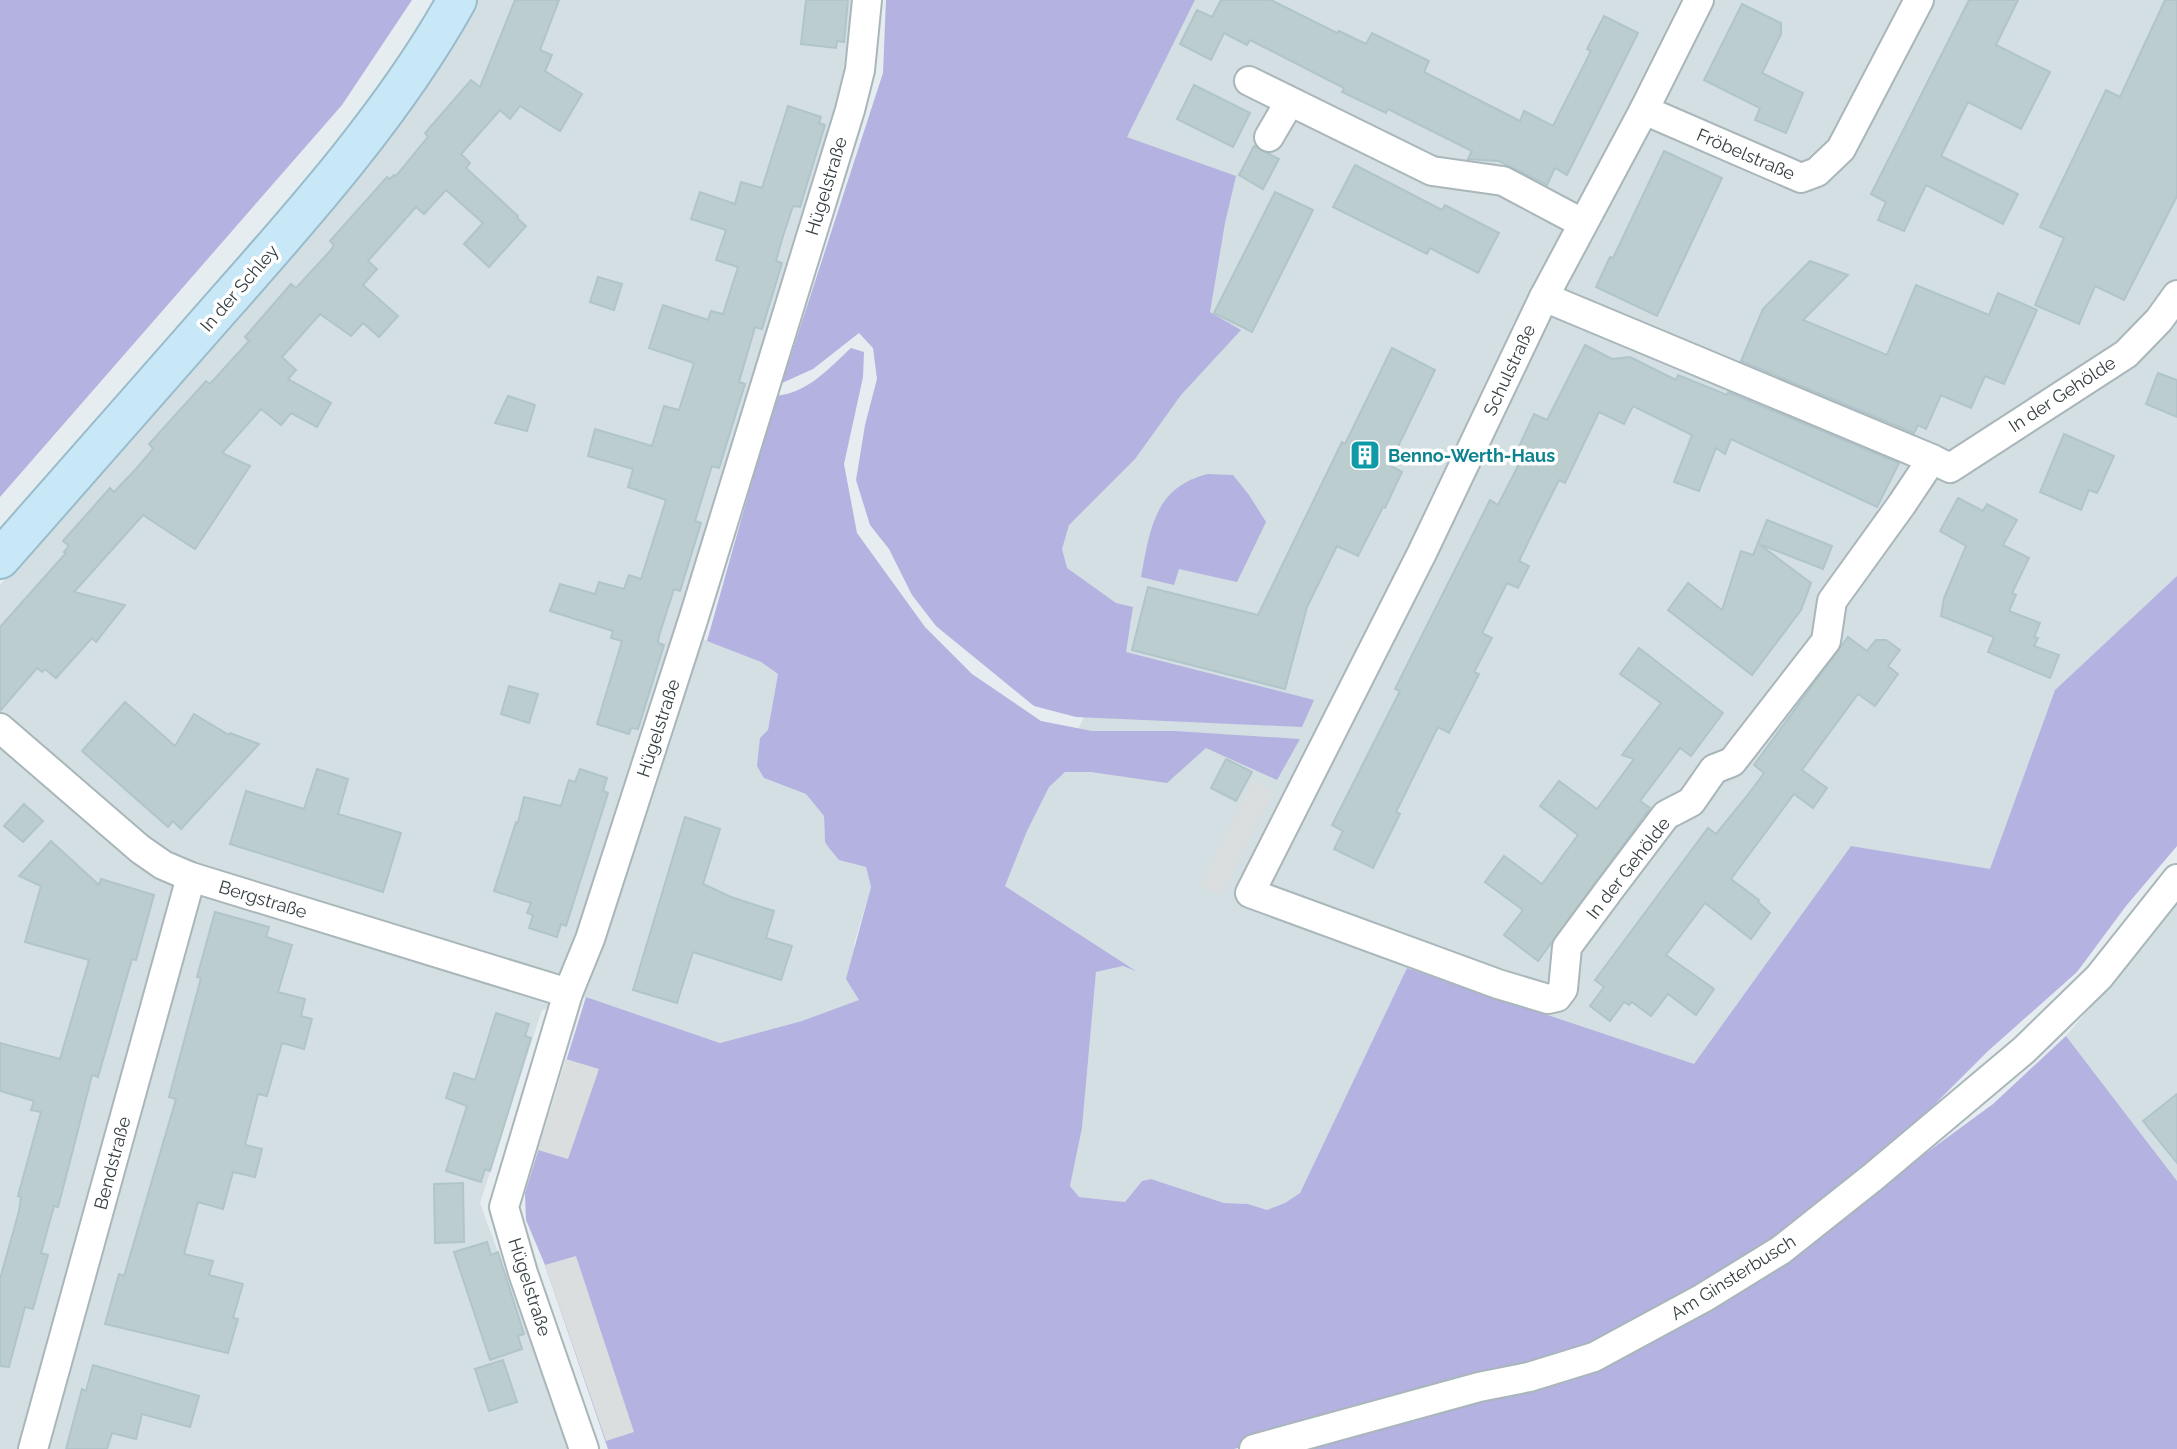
<svg xmlns="http://www.w3.org/2000/svg" width="2177" height="1449" font-family="Raleway,sans-serif">
  <rect width="100%" height="100%" fill="#e5edf0"/>
  <!-- residential -->
  <g fill="#d4dfe3">
    <polygon points="478,0 852,0 843,87 675,628 761,662 778,674 768,730 764,778 806,794 824,816 825,842 839,860 866,867 871,887 854,944 860,1000 802,1021 720,1043 586,997 542,1010 480,1203 541,1370 568,1449 0,1449 0,585 165,396 464,23"/>
    <polygon points="1195,0 2177,0 2177,576 2055,690 1990,870 1851,846 1694,1065 1407,968 1300,1193 1285,1203 1267,1210 1248,1204 1224,1203 1151,1179 1142,1181 1125,1202 1079,1197 1070,1186 1082,1128 1096,972 1123,966 1133,969 1005,886 1027,831 1132,621 1040,571 1235,176 1127,137"/>
    <polygon points="2177,905 2177,1181 2066,1036"/>
  </g>
  <!-- green -->
  <g fill="#b3b2e0">
    <polygon points="0,0 412,0 342,105 0,497"/>
    <polygon points="886,0 1195,0 1127,137 1236,176 1225,223 1210,312 1241,330 1181,395 1135,459 1069,525 1062,549 1067,568 1116,603 1133,607 1126,652 1314,700 1302,727 1076,717 1034,706 936,626 912,595 889,549 870,525 856,480 865,425 877,379 873,348 859,333 813,369 782,383 883,73"/>
    <path d="M 851,348 L 864,352 L 863,377 L 844,464 L 857,533 L 925,627 L 972,674 L 1041,721 L 1092,731 L 1174,731 L 1300,739 L 1277,780 L 1206,748 L 1167,783 L 1091,772 L 1065,772 L 1049,787 L 1027,831 L 1005,886 L 1136,971 L 1123,966 L 1096,972 L 1082,1128 L 1070,1186 L 1079,1197 L 1125,1202 L 1142,1181 L 1151,1179 L 1224,1203 L 1248,1204 L 1267,1210 L 1285,1203 L 1300,1193 L 1407,968 L 1694,1064 L 1851,846 L 1990,869 L 2055,690 L 2177,576 L 2177,846 L 2126,906 L 2077,972 L 1988,1051 L 1898,1141 L 1795,1230 L 1587,1352 L 1234,1449 L 608,1449 L 545,1265 L 526,1220 L 525,1193 L 586,997 L 720,1043 L 802,1021 L 859,1000 L 846,979 L 871,887 L 866,867 L 839,860 L 829,848 L 825,842 L 824,816 L 806,794 L 764,778 L 757,766 L 760,738 L 768,730 L 778,674 L 761,662 L 707,641 L 776,396 C 809,392 827,370 851,348 Z"/>
    <path d="M 1208,474 L 1233,475 L 1249,495 L 1266,522 L 1237,582 L 1179,569 L 1174,585 L 1141,577 C 1150,530 1154,487 1208,474 Z"/>
    <polygon points="2066,1036 2177,1181 2177,1449 1288,1449 1545,1379 1787,1255 1993,1104"/>
  </g>
  <!-- parking -->
  <g fill="#dadede">
    <polygon points="1253,781 1273,792 1221,895 1200,885"/>
    <polygon points="566,1059 599,1069 568,1159 538,1150"/>
    <polygon points="576,1256 634,1432 606,1441 545,1265"/>
  </g>
  <!-- building -->
  <g fill="#bccdd0" stroke="#b0c5ca" stroke-width="2">
    <polygon points="515,0 559,0 540,50 552,55 545,71 582,94 560,131 520,106 510,119 500,110 461,154 470,163 466,168 518,216 517,218 526,226 489,267 464,244 483,223 446,190 424,214 416,207 368,261 377,269 363,285 398,316 379,337 363,323 351,336 320,314 282,357 296,370 288,379 331,403 317,427 291,413 281,425 261,409 222,453 250,466 195,549 143,515 74,592 125,605 96,642 92,638 56,678 45,669 42,672 37,668 0,711 0,627 66,553 64,552 69,546 63,541 110,488 114,492 135,470 153,449 149,444 206,381 210,384 249,341 245,337 291,284 296,288 330,251 334,245 330,241 387,177 390,179 394,175 396,176 428,137 425,133 471,80 480,87"/>
    <polygon points="806,0 848,0 844,42 837,41 836,48 801,44"/>
    <polygon points="1221,0 1271,0 1337,33 1339,31 1366,44 1372,33 1429,61 1424,72 1520,121 1524,111 1553,126 1591,51 1587,49 1604,16 1638,33 1567,175 1555,168 1547,185 1499,161 1468,159 1472,151 1388,109 1386,113 1342,92 1344,88 1250,40 1247,45 1224,33 1211,60 1180,44 1197,10 1212,17"/>
    <polygon points="1969,0 2018,0 1996,45 2050,72 2021,129 1968,102 1941,156 2018,194 2003,224 1926,185 1904,231 1878,220 1886,202 1871,194"/>
    <polygon points="2165,0 2177,0 2177,196 2124,300 2095,286 2079,324 2035,305 2064,238 2040,227 2106,90 2120,97"/>
    <polygon points="1742,4 1781,23 1781,34 1762,73 1803,93 1786,133 1755,120 1760,108 1704,80"/>
    <polygon points="1194,85 1250,113 1233,147 1177,119"/>
    <polygon points="788,106 821,117 819,123 825,125 800,207 793,206 783,236 776,261 782,263 762,329 755,327 753,334 739,382 745,384 719,468 712,466 710,472 695,521 701,523 680,591 674,589 659,636 658,643 664,645 638,729 631,728 629,734 597,724 622,641 611,638 613,631 550,611 560,584 595,594 599,582 624,589 629,575 641,579 666,500 628,487 633,469 588,456 595,429 652,446 664,406 679,410 694,363 649,348 663,305 708,320 711,311 723,314 738,267 716,260 726,230 691,219 700,192 735,204 741,182 762,188"/>
    <polygon points="1254,146 1279,159 1263,189 1239,175"/>
    <polygon points="1664,151 1722,178 1657,316 1596,287 1610,257 1613,258"/>
    <polygon points="1355,165 1442,210 1445,205 1499,233 1478,273 1430,248 1427,254 1333,207"/>
    <polygon points="1275,192 1313,210 1252,332 1214,313"/>
    <polygon points="1810,261 1848,275 1803,320 1887,355 1916,285 1989,315 1998,293 2037,310 2004,384 1985,376 1971,408 1941,395 1926,429 1918,425 1914,433 1741,361 1763,309"/>
    <polygon points="598,277 622,284 614,310 590,302"/>
    <polygon points="1585,345 1612,359 1630,357 1676,380 1678,375 1727,395 1728,392 1899,463 1877,507 1731,439 1725,454 1716,448 1699,491 1674,482 1692,435 1633,406 1624,424 1599,412 1565,483 1559,480 1537,524 1519,561 1529,566 1518,588 1507,583 1482,633 1492,638 1474,672 1479,674 1449,733 1438,727 1396,812 1400,814 1373,868 1334,849 1343,831 1332,825 1400,691 1395,689 1490,500 1498,505 1519,464 1516,453 1534,414 1547,420"/>
    <polygon points="1392,348 1435,370 1389,465 1402,472 1385,508 1383,507 1358,556 1337,546 1307,607 1285,689 1132,650 1148,587 1258,615 1342,442 1345,444"/>
    <polygon points="2158,373 2177,380 2177,417 2146,404"/>
    <polygon points="508,396 535,405 527,431 495,423"/>
    <polygon points="2064,434 2114,456 2100,487 2097,493 2089,490 2081,510 2040,492"/>
    <polygon points="1958,498 1983,511 1987,504 2017,520 2003,545 2029,558 2012,593 2016,595 2009,611 2040,623 2034,637 2038,638 2034,646 2059,655 2050,678 1988,652 1994,637 1941,616 1944,598 1966,546 1940,531"/>
    <polygon points="1767,520 1832,546 1823,569 1759,544 1811,583 1801,610 1752,675 1668,610 1688,583 1722,610 1741,551 1753,555"/>
    <polygon points="1848,637 1867,651 1876,640 1886,640 1900,650 1888,666 1898,674 1875,706 1858,694 1802,770 1827,788 1813,808 1794,794 1731,879 1759,900 1758,902 1770,913 1751,939 1705,903 1666,955 1714,989 1696,1015 1668,994 1651,1016 1632,1002 1629,1005 1624,1002 1610,1021 1590,1006 1604,987 1595,980 1708,828 1716,834 1747,796 1764,773 1754,765"/>
    <polygon points="1639,648 1723,713 1691,756 1680,748 1640,801 1650,808 1538,961 1504,935 1523,910 1485,882 1504,856 1542,884 1578,835 1540,806 1550,793 1559,781 1597,809 1634,759 1622,755 1661,703 1620,674"/>
    <polygon points="509,686 538,694 529,723 501,714"/>
    <polygon points="125,702 175,746 194,714 229,735 230,733 259,744 181,829 173,821 168,827 82,751"/>
    <polygon points="1226,759 1252,772 1236,801 1211,788"/>
    <polygon points="317,769 348,779 338,814 401,833 383,892 230,844 246,791 304,809"/>
    <polygon points="580,769 607,778 603,791 608,793 566,926 561,924 557,937 529,928 533,915 527,913 531,903 494,891 516,822 518,823 524,797 561,806 569,780 575,782"/>
    <polygon points="24,804 43,821 23,842 4,826"/>
    <polygon points="685,817 720,829 703,884 731,897 774,911 766,938 792,946 781,980 693,952 677,1003 633,990"/>
    <polygon points="51,841 99,885 101,879 154,895 136,960 132,959 98,1077 92,1075 69,1165 58,1207 54,1206 41,1253 48,1255 33,1309 25,1307 9,1367 0,1366 0,1279 19,1211 21,1197 18,1196 41,1112 31,1110 34,1101 0,1091 0,1043 60,1059 89,960 25,942 41,886 19,876"/>
    <polygon points="215,912 269,927 266,937 292,945 278,992 305,999 301,1016 312,1019 304,1049 282,1043 267,1096 258,1094 245,1145 262,1149 255,1177 233,1172 223,1209 198,1202 184,1254 213,1261 209,1275 243,1284 233,1318 238,1319 228,1353 105,1324 119,1274 124,1276 176,1099 169,1097 201,978 197,977"/>
    <polygon points="496,1013 529,1024 525,1036 531,1038 490,1171 485,1169 481,1182 446,1171 467,1106 446,1098 454,1073 475,1080"/>
    <polygon points="2177,1094 2177,1163 2143,1121"/>
    <polygon points="463,1183 464,1242 435,1243 434,1184"/>
    <polygon points="487,1242 491,1255 498,1252 524,1334 518,1336 522,1349 490,1360 454,1252"/>
    <polygon points="503,1360 517,1402 489,1411 475,1369"/>
    <polygon points="93,1365 199,1396 190,1427 142,1414 136,1439 112,1433 107,1449 66,1449 82,1389 86,1391"/>
  </g>
  <g fill="none" stroke-linecap="round" stroke-linejoin="round">
    <!-- street casing -->
    <g stroke="#a9b6ba" stroke-width="32">
      <g id="street">
        <polyline points="1699,0 1644,110 1544,297 1422,553 1250,893 1498,984 1548,999 1557,997 1563,989 1567,947 1610,889 1666,815 1691,802 1714,769 1732,762 1826,641 1832,601 1902,504 1932,459 1950,468 2126,354 2159,320 2177,295"/>
        <polyline points="1249,81 1432,171 1503,181 1582,223"/>
        <polyline points="1644,110 1801,178 1817,172 1841,149 1919,0"/>
        <polyline points="1269,137 1289,103"/>
        <polyline points="1544,297 1932,459"/>
        <polyline points="0,728 140,849 163,865 191,877 568,993"/>
        <polyline points="33,1449 191,877"/>
        <polyline points="584,1449 523,1273 504,1207 568,993 590,939 694,617 850,110 860,70 867,0"/>
        <polyline points="1254,1449 1479,1387 1529,1377 1594,1357 1703,1298 1781,1250 1873,1177 2024,1050 2099,977 2177,879"/>
      </g>
    </g>
    <!-- secondary casing -->
    <g stroke="#99bbca" stroke-width="42">
      <path id="secondary" d="M 0,559 C 73,476 145,394 218,311 C 302,216 395,112 457,0"/>
    </g>
    <!-- street -->
    <use href="#street" stroke="#fff" stroke-width="28"/>
    <!-- secondary -->
    <use href="#secondary" stroke="#c8e8f7" stroke-width="38"/>
  </g>
  <!-- icons -->
  <defs>
    <g id="building-square" transform="scale(1.575)"><rect x="-9" y="-9" width="18" height="18" rx="4" fill="#0f9aa8" stroke="#fff"/><path d="M-4-6H4V6H1V3H-1V6H-4ZM-2.5-4.3h1.7v1.8h-1.7ZM.8-4.3h1.7v1.8H.8ZM-2.5-1h1.7V.8h-1.7ZM.8-1h1.7V.8H.8Z" fill="#fff"/></g>
  </defs>
  <g fill-rule="evenodd">
    <use href="#building-square" x="1365" y="455"/>
  </g>
  <g text-anchor="middle" dominant-baseline="central" stroke-width="7" stroke-linejoin="round" paint-order="stroke">
    <!-- street labels -->
    <g font-size="18" fill="#353f42" stroke="#fff">
      <text transform="translate(1746 154) rotate(23)">Fröbelstraße</text>
      <text transform="translate(826 186) rotate(-73)">Hügelstraße</text>
      <text transform="translate(239 288) rotate(-49)">In der Schley</text>
      <text transform="translate(1509 370) rotate(-65)">Schulstraße</text>
      <text transform="translate(2062 394) rotate(-33)">In der Gehölde</text>
      <text transform="translate(658 728) rotate(-72)">Hügelstraße</text>
      <text transform="translate(1628 868) rotate(-52)">In der Gehölde</text>
      <text transform="translate(263 899) rotate(17)">Bergstraße</text>
      <text transform="translate(112 1163) rotate(-75)">Bendstraße</text>
      <text transform="translate(1733 1277) rotate(-32)">Am Ginsterbusch</text>
      <text transform="translate(530 1287) rotate(72)">Hügelstraße</text>
    </g>
    <!-- culture labels -->
    <g font-size="18" font-weight="bold" fill="#0d838f" stroke="#fff" text-anchor="start">
      <text x="1388" y="455">Benno-Werth-Haus</text>
    </g>
  </g>
</svg>
